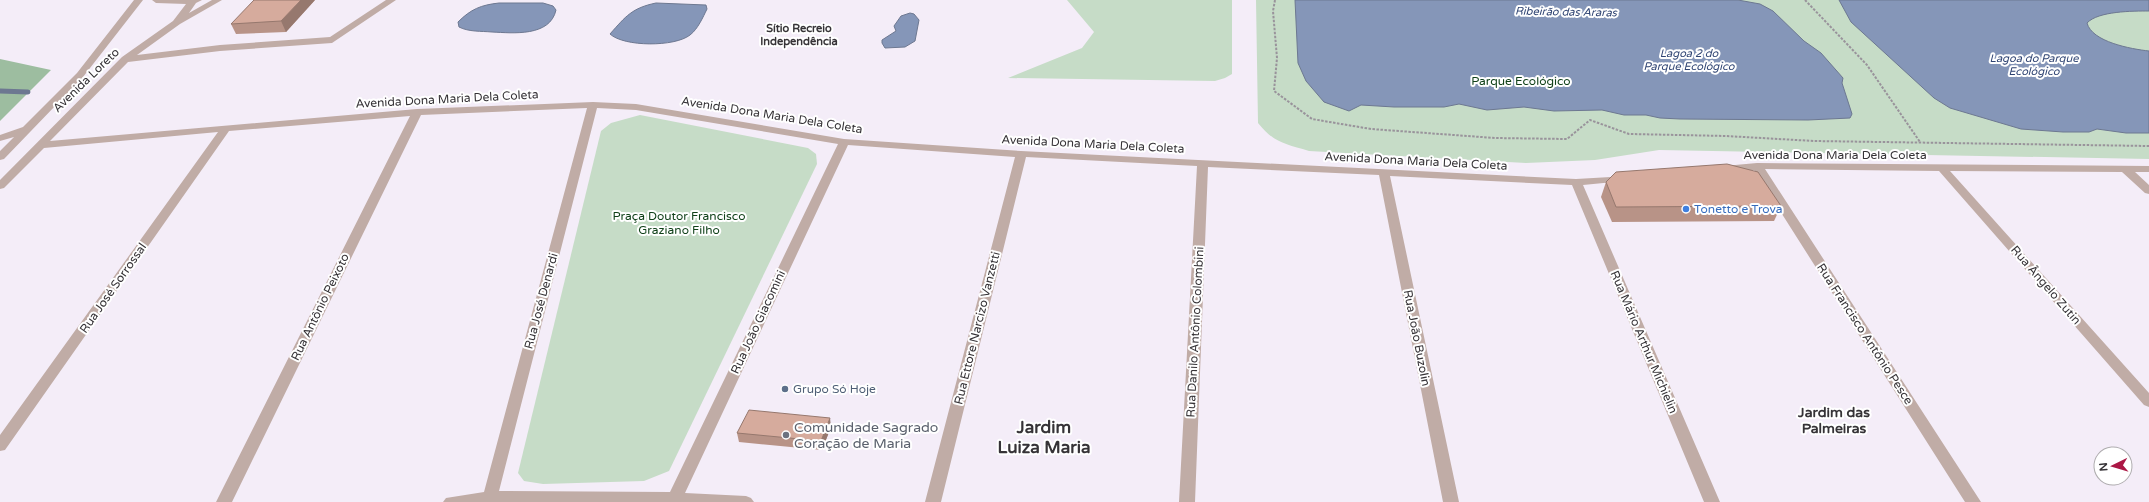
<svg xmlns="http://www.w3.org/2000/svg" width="2149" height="502" font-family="'Varela Round',sans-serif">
  <rect width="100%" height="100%" fill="#f4edf8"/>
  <!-- green -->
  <g fill="#c6dcc7">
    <polygon points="1067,0 1232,0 1232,74 1225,78 1215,81 1008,78 1082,48 1094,32"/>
    <path d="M 1256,0 L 2149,0 L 2149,159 L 1659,150 L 1595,160 L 1526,163 L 1309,151 C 1285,144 1274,143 1258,123 Z"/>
    <polygon points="640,115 808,148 816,154 817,164 669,471 644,481 543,484 524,481 518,473 601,131 611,123"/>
  </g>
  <!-- forest -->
  <polygon fill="#9dbda0" points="0,59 51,70 0,121"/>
  <!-- water -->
  <g fill="#8596b8" stroke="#6d7891">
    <polygon points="1295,0 1738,0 1760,4 1773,11 1804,41 1821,53 1843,78 1842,83 1852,114 1850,118 1808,120 1680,119 1660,118 1646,115 1624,115 1602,110 1554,111 1524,107 1487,110 1459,104 1444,107 1394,107 1361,105 1349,111 1324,102 1306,81 1298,63"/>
    <path d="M 1839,0 L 2149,0 L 2149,11 C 2133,11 2098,11 2087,23 C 2092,42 2131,49 2149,51 L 2149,133 L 2126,133 L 2097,129 L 2089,132 L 2063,132 L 2021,129 L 1950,108 L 1934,98 L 1851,22 Z"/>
    <path d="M 499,3 L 543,3 L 553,6 L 556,10 C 550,37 513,33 492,32 C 481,31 469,32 459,27 L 458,22 C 471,9 481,5 499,3 Z"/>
    <path d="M 656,3 L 706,5 L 707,9 C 703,17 698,29 690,35 C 675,47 624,47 610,34 C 626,16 632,8 656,3 Z"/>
    <polygon points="910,13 914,14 919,20 915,41 905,47 885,48 882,43 882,40 896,31 894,26 901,16"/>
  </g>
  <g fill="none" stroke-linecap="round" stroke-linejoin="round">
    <!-- stream -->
    <polyline stroke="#6d7891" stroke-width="5" points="0,91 28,92"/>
    <!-- path -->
    <g stroke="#99939b" stroke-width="2" stroke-dasharray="2.5 1.5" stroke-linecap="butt">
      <polyline points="1275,0 1273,11 1277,58 1274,91 1312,119 1371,129 1495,138 1567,139 1590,120 1629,134 1726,136 1814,141 2149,146"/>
      <polyline points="1805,0 1867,65 1920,142"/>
    </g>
    <!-- minor -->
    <g fill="#c0aca6" fill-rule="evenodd">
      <polygon points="134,0 143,0 83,77 4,159 0,160 0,151 14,137 0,141 0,135 23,127 77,73"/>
      <path d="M 152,0 L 202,0 L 196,3 L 189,13 L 212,0 L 222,0 L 180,24 L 137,55 L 220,45 L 330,37 L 386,0 L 396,0 L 332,43 L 220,51 L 128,62 L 50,141 L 417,109 L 593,102 L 636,104 L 844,139 L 1021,151 L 1576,179 L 1628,176 L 1630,178 L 1624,181 L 1583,185 L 1720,502 L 1704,502 L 1572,185 L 1390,176 L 1459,502 L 1443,502 L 1379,175 L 1208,167 L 1195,502 L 1179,502 L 1197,166 L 1026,157 L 941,502 L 925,502 L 1015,157 L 848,145 L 685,493 L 746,496 L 751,498 L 754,502 L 443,502 L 446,498 L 484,492 L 587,108 L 421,115 L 232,502 L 216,502 L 410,116 L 229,131 L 5,450 L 0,451 L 0,435 L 218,132 L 44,148 L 4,188 L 0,189 L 0,180 L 122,57 L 173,21 L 186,4 L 156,3 ZM 597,108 L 636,110 L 838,144 L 670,492 L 499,491 Z"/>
      <polygon points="1757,163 2149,166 2149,172 2135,172 2149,185 2149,194 2145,193 2122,172 1950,171 2149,393 2149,407 2144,405 1939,171 1765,169 1981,502 1965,502 1754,170 1724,172 1719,169 1724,166"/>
    </g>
  </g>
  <!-- wall -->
  <g fill="#b89387">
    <polygon points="315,0 286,32 236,34 231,24"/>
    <polygon points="1606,182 1781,206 1774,221 1612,222 1601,197"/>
    <polygon points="831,427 822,450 739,442 737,433"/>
  </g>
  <!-- shaded-wall -->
  <g fill="#96786e">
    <polygon points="301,0 315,0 286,32 281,21"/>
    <polygon points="830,418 831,427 822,450 821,441"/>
  </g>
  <!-- building -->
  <g fill="#d6ab9d" stroke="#96786e">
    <polygon points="254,0 301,0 281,21 231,24"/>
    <polygon points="1727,164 1758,172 1781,206 1616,207 1606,182 1616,172"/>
    <polygon points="749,410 830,418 821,441 737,433"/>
  </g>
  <!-- markers -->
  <circle fill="#3f7fe0" stroke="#fff" stroke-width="1.5" cx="1686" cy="209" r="4"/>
  <circle fill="#5c6f8a" stroke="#fff" stroke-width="1.5" cx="785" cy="389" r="4"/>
  <circle fill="#6b7280" stroke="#fff" stroke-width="1.5" cx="786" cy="435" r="4"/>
  <g text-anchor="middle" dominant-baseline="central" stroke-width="4" stroke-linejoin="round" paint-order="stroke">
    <!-- far-water labels -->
    <g font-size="11" font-style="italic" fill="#2e4372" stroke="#fff">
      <text transform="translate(1566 12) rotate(1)">Ribeirão das Araras</text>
      <text x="1689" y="53">Lagoa 2 do<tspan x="1689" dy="13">Parque Ecológico</tspan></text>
      <text x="2034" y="58">Lagoa do Parque<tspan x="2034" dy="13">Ecológico</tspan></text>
    </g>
    <!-- far-neighbourhood labels -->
    <g font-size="11" font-weight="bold" fill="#363337" stroke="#fff">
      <text x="799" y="28">Sítio Recreio<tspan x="799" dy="13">Independência</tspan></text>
    </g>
    <!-- street labels -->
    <g font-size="12" fill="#363337" stroke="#fff">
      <text transform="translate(86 80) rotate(-44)">Avenida Loreto</text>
      <text transform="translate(447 99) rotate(-3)">Avenida Dona Maria Dela Coleta</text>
      <text transform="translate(772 115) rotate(9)">Avenida Dona Maria Dela Coleta</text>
      <text transform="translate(1093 144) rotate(3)">Avenida Dona Maria Dela Coleta</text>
      <text x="1835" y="155">Avenida Dona Maria Dela Coleta</text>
      <text transform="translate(1416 161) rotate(3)">Avenida Dona Maria Dela Coleta</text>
      <text transform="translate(2046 285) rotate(49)">Rua Ângelo Zutin</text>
      <text transform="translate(113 288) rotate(-55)">Rua José Sorrossal</text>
      <text transform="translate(541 301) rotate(-75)">Rua José Denardi</text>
      <text transform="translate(320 307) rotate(-64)">Rua Antônio Peixoto</text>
      <text transform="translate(758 322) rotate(-65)">Rua João Giacomini</text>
      <text transform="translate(977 328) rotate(-76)">Rua Ettore Narcizo Vanzetti</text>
      <text transform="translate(1195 332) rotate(-87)">Rua Danilo Antônio Colombini</text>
      <text transform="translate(1865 334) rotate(57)">Rua Francisco Antônio Pesce</text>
      <text transform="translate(1417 338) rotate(79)">Rua João Buzolin</text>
      <text transform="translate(1644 342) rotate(67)">Rua Mário Arthur Michielin</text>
    </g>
    <!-- park labels -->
    <g font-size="12" fill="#104119" stroke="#fff">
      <text x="1521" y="81">Parque Ecológico</text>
      <text x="679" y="216">Praça Doutor Francisco<tspan x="679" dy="14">Graziano Filho</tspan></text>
    </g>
    <!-- shop labels -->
    <g font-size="12" fill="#366cbe" stroke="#fff" text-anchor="start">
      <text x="1694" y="209">Tonetto e Trova</text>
    </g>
    <!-- service labels -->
    <g font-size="12" fill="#4e5e75" stroke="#fff" text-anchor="start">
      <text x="793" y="389">Grupo Só Hoje</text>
    </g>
    <!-- quarter labels -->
    <g font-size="14" font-weight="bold" fill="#363337" stroke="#fff">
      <text x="1834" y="412">Jardim das<tspan x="1834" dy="16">Palmeiras</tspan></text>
    </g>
    <!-- near-worship labels -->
    <g font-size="14" fill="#5b616d" stroke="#fff" text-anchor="start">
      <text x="794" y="427">Comunidade Sagrado<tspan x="794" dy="16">Coração de Maria</tspan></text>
    </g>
    <!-- near-quarter labels -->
    <g font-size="17" font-weight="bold" fill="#363337" stroke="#fff">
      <text x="1044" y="427">Jardim<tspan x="1044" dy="20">Luiza Maria</tspan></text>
    </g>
  </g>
  <!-- north arrow -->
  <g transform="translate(2113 466) rotate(265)"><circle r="19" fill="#ffffff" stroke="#afadaf"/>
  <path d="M0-3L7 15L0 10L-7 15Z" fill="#ab1745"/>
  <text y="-6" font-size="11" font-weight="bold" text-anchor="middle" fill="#363337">N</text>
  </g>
</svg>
